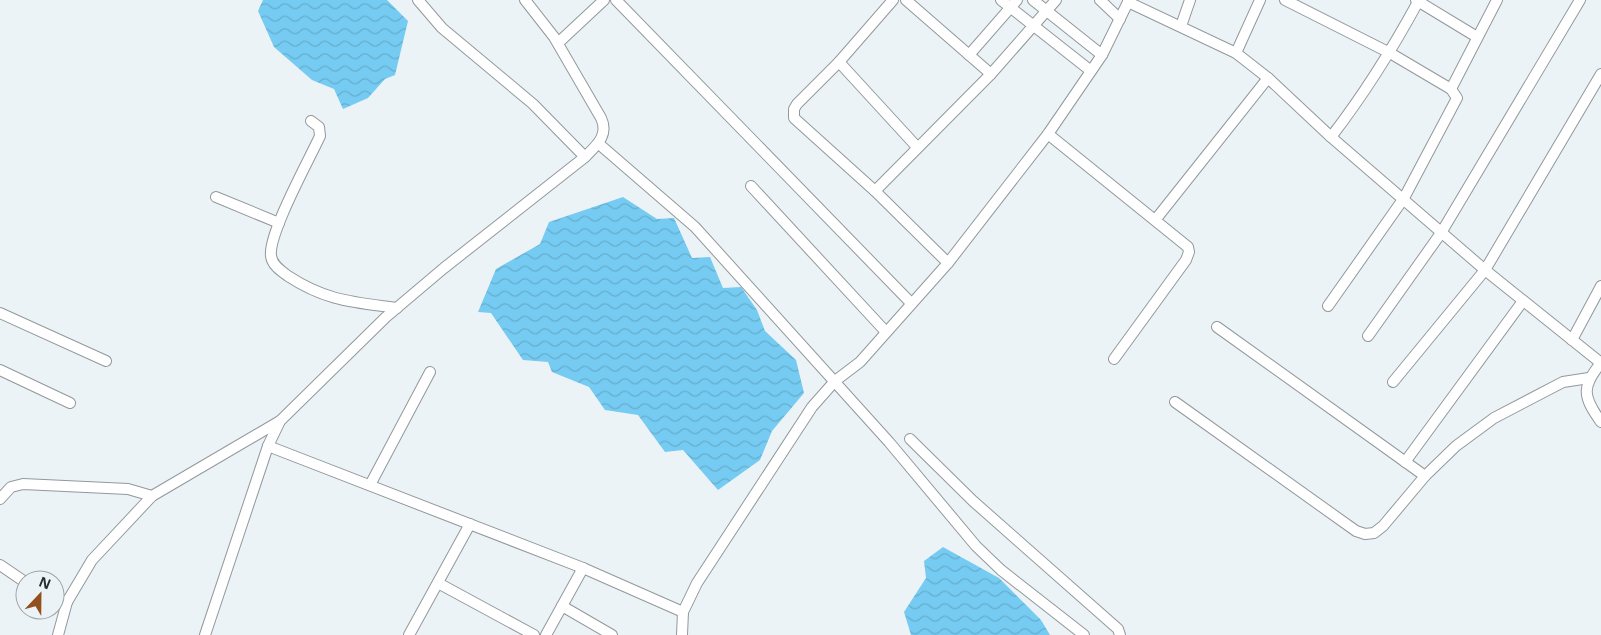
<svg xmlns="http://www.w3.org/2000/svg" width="1601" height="635" font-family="'Open Sans',sans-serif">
  <defs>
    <pattern id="water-waves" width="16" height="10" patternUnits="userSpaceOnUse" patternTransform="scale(1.25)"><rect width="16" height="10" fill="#75cbf1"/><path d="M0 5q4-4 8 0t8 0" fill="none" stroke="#65aecf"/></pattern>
  </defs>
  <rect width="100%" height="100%" fill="#ecf3f6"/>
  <!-- water -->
  <g fill="url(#water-waves)">
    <polygon points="263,0 387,0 408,21 395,75 385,79 368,98 343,109 334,89 312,80 274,47 258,11"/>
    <polygon points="623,197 657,219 674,218 692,258 710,257 723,288 741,287 757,310 765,331 796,360 804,393 772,431 760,460 718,490 683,450 665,452 638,415 605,410 589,387 552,372 548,362 523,360 491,313 478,312 496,269 540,244 549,222"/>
    <polygon points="943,547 999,578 1041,620 1050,635 911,635 904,612 926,578 924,561"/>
  </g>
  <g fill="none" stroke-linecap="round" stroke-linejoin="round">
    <!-- minor casing -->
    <g stroke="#92989b" stroke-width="12">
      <g id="minor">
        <polyline points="418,0 442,28 533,104 585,157"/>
        <polyline points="616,0 911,303"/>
        <polyline points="893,0 839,62 797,104 794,109 794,118 875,191 948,263"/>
        <polyline points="906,0 991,74"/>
        <polyline points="1001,0 1091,71"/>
        <polyline points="1033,0 1102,55"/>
        <polyline points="1100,0 1120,19"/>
        <polyline points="1285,0 1390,53 1451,89 1457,98 1404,198 1328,306"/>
        <polyline points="1416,0 1477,37"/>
        <polyline points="1128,2 1236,53 1268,78 1331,137 1485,270 1601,363"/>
        <polyline points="1181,26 1190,0"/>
        <polyline points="558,43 604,0"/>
        <polyline points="1236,53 1260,0"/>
        <polyline points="969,55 1017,0"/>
        <polyline points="839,62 917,147"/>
        <polyline points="1451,89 1497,0"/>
        <path d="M 311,121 L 319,127 L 320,136 C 309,160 268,234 271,256 C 272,265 281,271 288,276 C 326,301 353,302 397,308"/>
        <polyline points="1048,134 1188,247 1189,252 1186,260 1114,359"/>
        <path d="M 1331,137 C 1365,93 1393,48 1419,0"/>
        <polyline points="599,144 695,227 889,442 976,546 1001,570 1084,635"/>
        <polyline points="751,186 886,332"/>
        <polyline points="875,191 991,74 1056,0"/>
        <polyline points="216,197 279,223"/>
        <polyline points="1156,219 1268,78"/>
        <polyline points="0,313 106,361"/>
        <polyline points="1217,327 1425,476"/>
        <polyline points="1368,336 1441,233 1580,0"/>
        <polyline points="1572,340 1601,286"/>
        <path d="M 1601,363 C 1581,387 1583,397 1601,422"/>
        <polyline points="0,370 70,403"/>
        <polyline points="1393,382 1485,270 1601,74"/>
        <polyline points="1175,402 1356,531 1365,534 1374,533 1383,526 1425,476 1456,446 1494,418 1563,382 1589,378"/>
        <polyline points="910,439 973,501 1118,629 1120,635"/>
        <polyline points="268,446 583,568 683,612"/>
        <polyline points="1405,462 1523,301"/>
        <polyline points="370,485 430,372"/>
        <polyline points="0,499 11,487 23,484 128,489 152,496"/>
        <polyline points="0,565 25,582"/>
        <polyline points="438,583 534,635"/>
        <polyline points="55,598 67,602"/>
        <polyline points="562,606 612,635"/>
        <polyline points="58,635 67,602 92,560 152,496 280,421"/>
        <path d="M 205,635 L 268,446 L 280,421 L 386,317 L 444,268 L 585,157 C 597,145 609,135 601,118 L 554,37 L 525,0"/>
        <polyline points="409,635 470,524"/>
        <polyline points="546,635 583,568"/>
        <polyline points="682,635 683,612 697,583 812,407 835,381 860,362 948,263 1048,134 1102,55 1129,0"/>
      </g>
    </g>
    <!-- minor -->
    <use href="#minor" stroke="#fff" stroke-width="10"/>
  </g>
  <!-- north arrow -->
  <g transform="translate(40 595) rotate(22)"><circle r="24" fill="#ecf3f6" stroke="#9ea3a6"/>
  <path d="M0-4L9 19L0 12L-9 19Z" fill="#92501e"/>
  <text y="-8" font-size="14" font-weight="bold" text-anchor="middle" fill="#292c2d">N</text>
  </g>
</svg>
